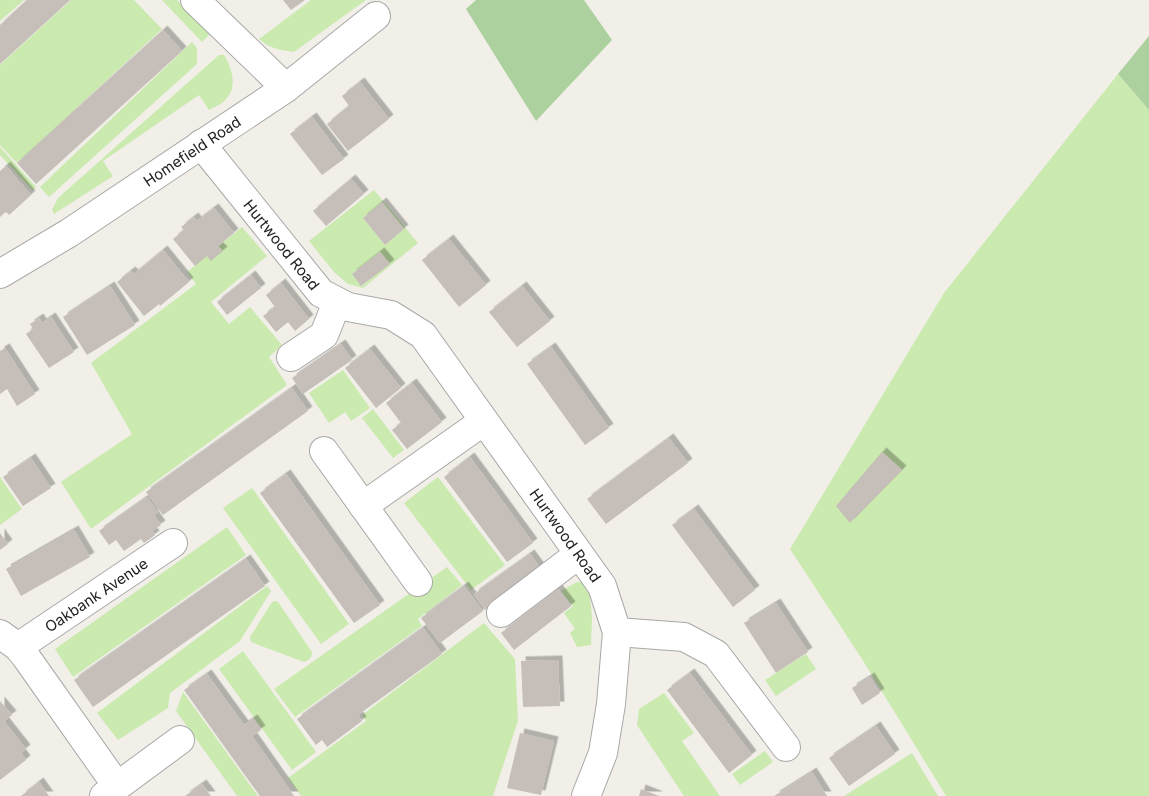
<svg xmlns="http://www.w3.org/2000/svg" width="1149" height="796" font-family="Inter,sans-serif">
  <defs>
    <filter id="shadow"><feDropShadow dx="4.5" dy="-4.5" stdDeviation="0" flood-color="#0004"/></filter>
  </defs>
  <rect width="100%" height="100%" fill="#f1efe8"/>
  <!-- grass -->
  <g fill="#cbeab0" fill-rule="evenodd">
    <polygon points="0,0 24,0 0,21"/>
    <polygon points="71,0 134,0 162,29 17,163 0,145 0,65"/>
    <polygon points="162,0 177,0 210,34 202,42"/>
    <path d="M 311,0 L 366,0 L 294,52 C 281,50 270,49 259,39 Z"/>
    <polygon points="192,42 197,48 197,64 49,197 40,187"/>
    <path d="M 219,55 L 224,55 C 232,68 238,87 226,99 C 222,104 215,107 209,110 L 199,95 L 103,161 L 113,176 L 54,214 L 52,210 L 58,198 Z"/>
    <polygon points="1118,74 1149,110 1149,796 946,796 862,659 790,549 944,293"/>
    <polygon points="0,147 36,187 32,190 0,155"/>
    <path d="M 374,190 L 418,243 L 363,288 L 348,284 L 334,272 L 309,241 ZM 382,203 L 404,229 L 385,245 L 363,218 ZM 380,252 L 389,264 L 362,286 L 352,274 Z"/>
    <polygon points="242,227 267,256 211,302 229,324 250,307 282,345 269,357 287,385 91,529 61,482 132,434 91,363 196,284 187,272"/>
    <polygon points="343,370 370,408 351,421 345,412 329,423 309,393"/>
    <polygon points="373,409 404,450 393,458 362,418"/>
    <polygon points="0,477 22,509 0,525"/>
    <polygon points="438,477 505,565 471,590 404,503"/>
    <polygon points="252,488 349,624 321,644 223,508"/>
    <polygon points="227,527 246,555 73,677 55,649"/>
    <polygon points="447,567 462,585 418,619 422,626 295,717 274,689"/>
    <polygon points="577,582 582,582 589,587 592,618 591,645 577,647 570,633 575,629 564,613 573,606 561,591"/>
    <polygon points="267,586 271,591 240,641 170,693 168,708 118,740 97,713"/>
    <path d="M 275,601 L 278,602 L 312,652 C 312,658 309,660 304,662 L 251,642 L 250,637 L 272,602 Z"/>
    <polygon points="484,623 515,659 518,721 493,796 301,796 288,778 366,721 362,715"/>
    <polygon points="243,651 316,752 292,770 219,669"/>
    <polygon points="806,654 816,669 776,696 765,680"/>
    <polygon points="183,692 258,796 237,796 176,711"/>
    <polygon points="664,693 694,733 682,741 720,796 684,796 637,725 639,709"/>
    <polygon points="765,751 773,762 740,785 732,774"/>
    <polygon points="912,753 938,796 844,796"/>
  </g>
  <!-- forest -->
  <g fill="#acd09e">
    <polygon points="476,0 584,0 612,40 536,121 466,9"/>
    <polygon points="1149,36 1149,110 1118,74"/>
  </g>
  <!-- building -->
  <g fill="#c6beb8" filter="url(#shadow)">
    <polygon points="27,0 70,0 0,64 0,25"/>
    <polygon points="283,0 305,0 291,10"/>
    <polygon points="163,30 182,51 36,184 17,163"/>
    <polygon points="360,82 389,119 348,151 327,124 349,106 342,96"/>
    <polygon points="312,117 344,159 322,175 290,134"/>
    <polygon points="6,166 31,195 9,215 6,212 0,217 0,171"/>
    <polygon points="351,179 364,194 326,226 313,211"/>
    <polygon points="382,202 404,229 385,245 363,218"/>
    <polygon points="214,208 234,233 218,246 223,251 211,261 207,256 195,266 173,239 184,230 181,227 194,217 197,221"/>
    <polygon points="449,239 486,285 459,307 422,260"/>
    <polygon points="163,250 189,282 160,306 159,304 144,316 117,282 131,271 134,274"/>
    <polygon points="380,252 390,264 361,286 352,274"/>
    <polygon points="251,275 261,288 227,315 217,302"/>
    <polygon points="281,283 309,319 295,331 288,322 276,332 263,316 275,307 266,295"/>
    <polygon points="110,286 135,325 87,355 63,317"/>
    <polygon points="522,286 550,321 517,347 489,312"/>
    <polygon points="51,317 74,352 49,368 26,334 33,329 30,324 39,318 42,323"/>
    <polygon points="341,344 352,360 303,394 292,378"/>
    <polygon points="551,347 609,428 585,445 527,364"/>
    <polygon points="5,348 35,394 17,406 7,389 0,394 0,351"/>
    <polygon points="370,349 401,388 376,408 345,368"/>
    <polygon points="412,383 442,422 407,449 392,430 401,423 386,403"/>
    <polygon points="292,388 308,411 163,515 146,492"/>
    <polygon points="669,438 688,463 606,524 587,499"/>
    <polygon points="882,452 902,470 850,523 836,506"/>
    <polygon points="470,457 533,543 507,562 444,477"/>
    <polygon points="31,458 51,488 23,506 3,477"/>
    <polygon points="286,474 380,605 354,623 260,493"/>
    <polygon points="147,497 158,512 154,515 161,525 152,531 155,535 144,543 141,539 124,551 116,540 109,545 99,531"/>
    <polygon points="694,509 755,590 733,607 672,525"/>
    <polygon points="74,530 90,557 21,596 6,569"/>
    <polygon points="0,533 8,544 0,550"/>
    <polygon points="530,554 541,569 485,610 474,594"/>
    <polygon points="246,559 265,586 93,707 74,680"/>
    <polygon points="464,586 483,611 440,643 421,618"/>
    <polygon points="558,589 571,606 514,650 501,633"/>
    <polygon points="776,603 808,652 776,673 744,623"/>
    <polygon points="423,628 442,654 358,715 362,721 327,747 322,740 316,745 297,719"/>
    <polygon points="558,660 560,706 523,707 521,661"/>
    <polygon points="690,673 752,755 729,773 667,690"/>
    <polygon points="207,674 244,725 253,719 261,730 252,736 294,796 260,796 244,774 184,690"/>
    <polygon points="870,677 880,693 862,705 852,688"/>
    <polygon points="0,701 12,715 4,721 26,749 21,753 26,760 0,780"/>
    <polygon points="876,726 895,754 849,786 829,758"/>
    <polygon points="520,733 554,741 541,795 507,788"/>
    <polygon points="812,772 827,796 774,796 790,786"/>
    <polygon points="39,782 49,796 21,796"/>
    <polygon points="202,784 211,796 185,796"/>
    <polygon points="641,789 659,796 639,796"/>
  </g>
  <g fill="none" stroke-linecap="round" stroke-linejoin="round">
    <!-- minor casing -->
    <g stroke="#a8a8a8" stroke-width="30">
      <g id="minor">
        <polyline points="195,0 286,88"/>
        <path id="s1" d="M 201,144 L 321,293 L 348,307 L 391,315 L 423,335 L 602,586 L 617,632 L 611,704 L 603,753 L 586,796"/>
        <path id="s2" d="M 0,274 L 69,233 L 286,88 L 376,16"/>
        <polyline points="291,357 324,335 337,302"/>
        <polyline points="324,451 418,582"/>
        <polyline points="363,506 484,421"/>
        <polyline points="501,613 579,554"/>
        <polyline points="617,632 684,637 716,654 786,747"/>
        <polyline points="0,634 18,647 26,657 117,786"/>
        <path id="s3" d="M 18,647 L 173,543"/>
        <polyline points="104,796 180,740"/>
      </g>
    </g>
    <!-- minor -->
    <use href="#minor" stroke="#fff" stroke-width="28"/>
  </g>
  <g text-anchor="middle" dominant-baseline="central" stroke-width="4" stroke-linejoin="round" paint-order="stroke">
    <!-- street labels -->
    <g font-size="15" fill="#212121" stroke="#fff">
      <text stroke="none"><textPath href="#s2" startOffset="228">Homefield Road</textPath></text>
      <text stroke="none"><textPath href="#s1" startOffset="129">Hurtwood Road</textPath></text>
      <text stroke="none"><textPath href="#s1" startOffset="549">Hurtwood Road</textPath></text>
      <text stroke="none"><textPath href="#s3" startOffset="94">Oakbank Avenue</textPath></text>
    </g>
  </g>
</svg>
